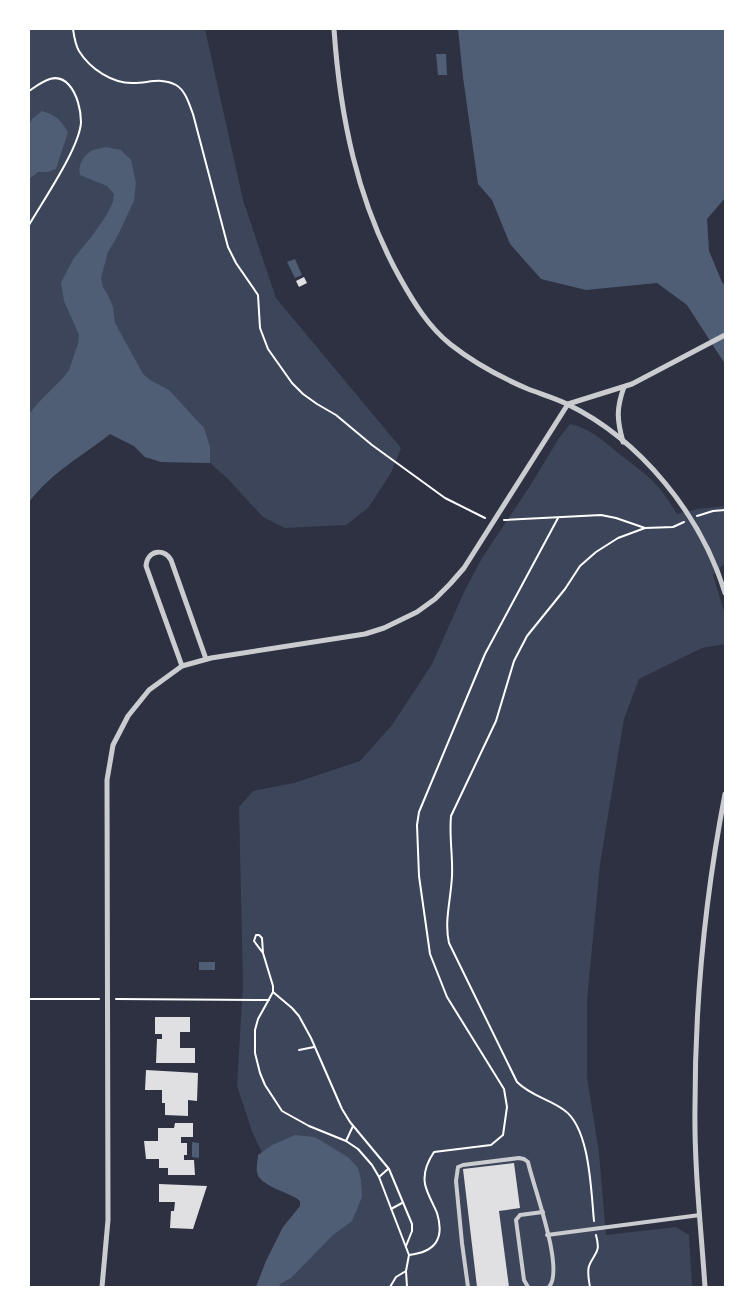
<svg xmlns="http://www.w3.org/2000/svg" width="754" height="1316" font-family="'Asap Condensed',sans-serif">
  <rect width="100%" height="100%" fill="#2d3142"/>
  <!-- green -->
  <g fill="#3c4559">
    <path d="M 29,29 L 205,29 L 243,200 L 276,298 L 401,448 L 391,473 L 368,508 L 346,525 L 285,528 L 263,517 L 228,479 L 210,463 L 161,462 L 145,457 L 134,446 L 110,434 C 81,457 52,471 29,502 Z"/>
    <path d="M 570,424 C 591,429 601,439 617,452 C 631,464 647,473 659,488 C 666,496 671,505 677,514 L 697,509 L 725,506 L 725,563 L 713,575 L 725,615 L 725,644 L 702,648 L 639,679 L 624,719 L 600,864 L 587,1001 L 587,1077 L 599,1153 L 606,1235 L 676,1227 L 689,1235 L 692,1287 L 256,1287 L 266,1261 L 283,1227 L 300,1207 L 300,1201 L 297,1198 C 287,1194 258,1183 257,1172 C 256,1167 258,1160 258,1155 L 262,1153 L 253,1134 L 237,1086 L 243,985 L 239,807 L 253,791 L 294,783 L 360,761 L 392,725 L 432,664 L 464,592 L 482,558 L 530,486 L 559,438 Z"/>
  </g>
  <!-- water -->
  <g fill="#4f5d75">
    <polygon points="458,29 725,29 725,198 707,219 709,251 722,282 725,286 725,364 687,305 657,283 586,290 541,279 510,244 492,200 478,184 463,77"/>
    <polygon points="436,54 446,54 447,75 438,75"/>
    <path d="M 42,111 C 57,116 60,119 68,132 L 56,169 L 48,172 L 38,172 L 29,179 L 29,126 L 32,119 Z"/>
    <path d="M 106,147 L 121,150 L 131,160 L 136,183 L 134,201 L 118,235 L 108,252 L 101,278 L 103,287 L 108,295 L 113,307 L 115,323 L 143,374 L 150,380 L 169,390 L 204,428 L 210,447 L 210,463 L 161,462 L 145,457 L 134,446 L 110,434 C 81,457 52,472 29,502 L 29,414 L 38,403 L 61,380 L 69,370 L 78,344 L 79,335 L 64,301 L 61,282 L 74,258 L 92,236 L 106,216 L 113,202 L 114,194 L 107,186 L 80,175 C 77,166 84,154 93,150 C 97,149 102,148 106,147 Z"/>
    <polygon points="295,259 302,275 295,278 287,262"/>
    <rect x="199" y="962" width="16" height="8"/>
    <path d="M 295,1135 L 314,1137 L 320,1140 L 349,1158 L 358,1168 L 361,1180 L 362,1197 L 352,1221 L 333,1235 L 291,1278 L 280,1284 L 279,1287 L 256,1287 L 266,1261 L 283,1227 L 300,1206 L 300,1201 C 291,1192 258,1186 257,1172 C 256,1167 258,1160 258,1155 L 272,1145 Z"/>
    <polygon points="192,1142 199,1143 199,1158 192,1157"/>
  </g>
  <!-- building -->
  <g fill="#e0e0e3">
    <polygon points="304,277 307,283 299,287 296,281"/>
    <polygon points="155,1017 190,1017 190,1032 180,1032 180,1048 195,1048 195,1063 156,1063 157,1039 162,1039 162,1034 155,1034"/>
    <polygon points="146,1070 198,1073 197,1101 188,1100 188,1116 165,1115 165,1103 162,1103 162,1090 145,1090"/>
    <polygon points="175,1123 193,1123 193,1137 181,1137 181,1143 187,1143 187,1155 184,1155 184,1160 194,1160 195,1175 168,1175 168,1168 159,1168 159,1159 146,1159 144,1141 158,1141 158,1128 174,1128"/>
    <polygon points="514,1163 520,1208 499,1211 509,1287 477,1287 463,1169"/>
    <polygon points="159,1184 207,1186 193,1229 170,1228 171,1211 174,1211 175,1202 159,1202"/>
  </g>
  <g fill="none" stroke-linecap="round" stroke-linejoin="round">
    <!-- path -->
    <g stroke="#fff" stroke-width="2">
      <path d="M 73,29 C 74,36 75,44 79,51 C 90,69 113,84 134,83 C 148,83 162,77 176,85 C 186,91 189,104 193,114 L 228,247 L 236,263 L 258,295 L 260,328 L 268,349 L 292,383 L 303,394 L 317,404 L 336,415 L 372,445 L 445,498 L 485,518"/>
      <path d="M 29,91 C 41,83 56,70 69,85 C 77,94 81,110 81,122 C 80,147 43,201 29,225"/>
      <polyline points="697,516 713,511 725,510"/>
      <polyline points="504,520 601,515 616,518 645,528"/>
      <polyline points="263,953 254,941 256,935 259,935 262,938 263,953 273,986 273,992 258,1019 255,1030 255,1053 260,1073 265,1085 282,1111 309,1126 346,1141 358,1149 372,1165 379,1177 409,1255 406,1271 407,1287"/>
      <polyline points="273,992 292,1008 299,1016 311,1038 342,1109 350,1122 389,1169 412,1224 412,1231 406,1246"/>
      <polyline points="29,999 99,999"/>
      <polyline points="116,999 269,1000"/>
      <polyline points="299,1050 314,1047"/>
      <polyline points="346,1141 353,1126"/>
      <polyline points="379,1177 388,1169"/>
      <polyline points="391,1209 402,1203"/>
      <path d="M 594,1221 C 591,1191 590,1128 564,1110 C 549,1099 531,1096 517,1082 L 449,943 C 444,921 451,899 452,876 C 453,856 449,836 451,816 L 496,721 L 514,661 L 527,636 L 565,589 L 580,566 L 596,552 L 618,538 L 645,528 L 673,527 L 684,522"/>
      <path d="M 409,1255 C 435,1252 445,1239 437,1213 C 433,1203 427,1194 425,1184 C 423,1173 428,1161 434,1152 L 491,1145 L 503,1135 L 507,1107 L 504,1089 L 447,997 L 430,954 L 419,876 L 417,825 L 419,812 L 485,654 L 558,518"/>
      <polyline points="390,1287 396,1277 406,1271"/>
      <path d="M 590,1287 C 589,1281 587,1273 589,1266 C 595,1251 601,1254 596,1235"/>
    </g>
    <!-- service -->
    <g stroke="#caccd0" stroke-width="4">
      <polyline points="547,1235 700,1215"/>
      <path d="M 468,1287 L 462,1243 L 456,1181 L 458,1167 L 463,1165 L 519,1158 L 524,1159 L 528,1162 C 533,1186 565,1269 549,1287"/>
      <polyline points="528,1287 524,1280 516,1220 520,1215 543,1212"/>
    </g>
    <!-- minor -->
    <g stroke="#caccd0" stroke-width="5">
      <path d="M 334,29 C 340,116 357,201 400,278 C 414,303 428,326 450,344 C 474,363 500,377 528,389 C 541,394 555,398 567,404 C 641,440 701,515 725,593"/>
      <path d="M 623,442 C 617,420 616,409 624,387"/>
      <path d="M 182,666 L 146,566 C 147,551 163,547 171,560 L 206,659"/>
      <polyline points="102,1287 108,1220 107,780 113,745 128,716 149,690 182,666 211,658 365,634 384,628 417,612 435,599 450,584 464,568 568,404 632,384 725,335"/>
      <path d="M 705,1287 C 701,1227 694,1167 695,1106 C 695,1001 705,897 725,794"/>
    </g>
  </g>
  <!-- border -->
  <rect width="754" height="1316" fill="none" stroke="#ffffff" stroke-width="60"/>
</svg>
